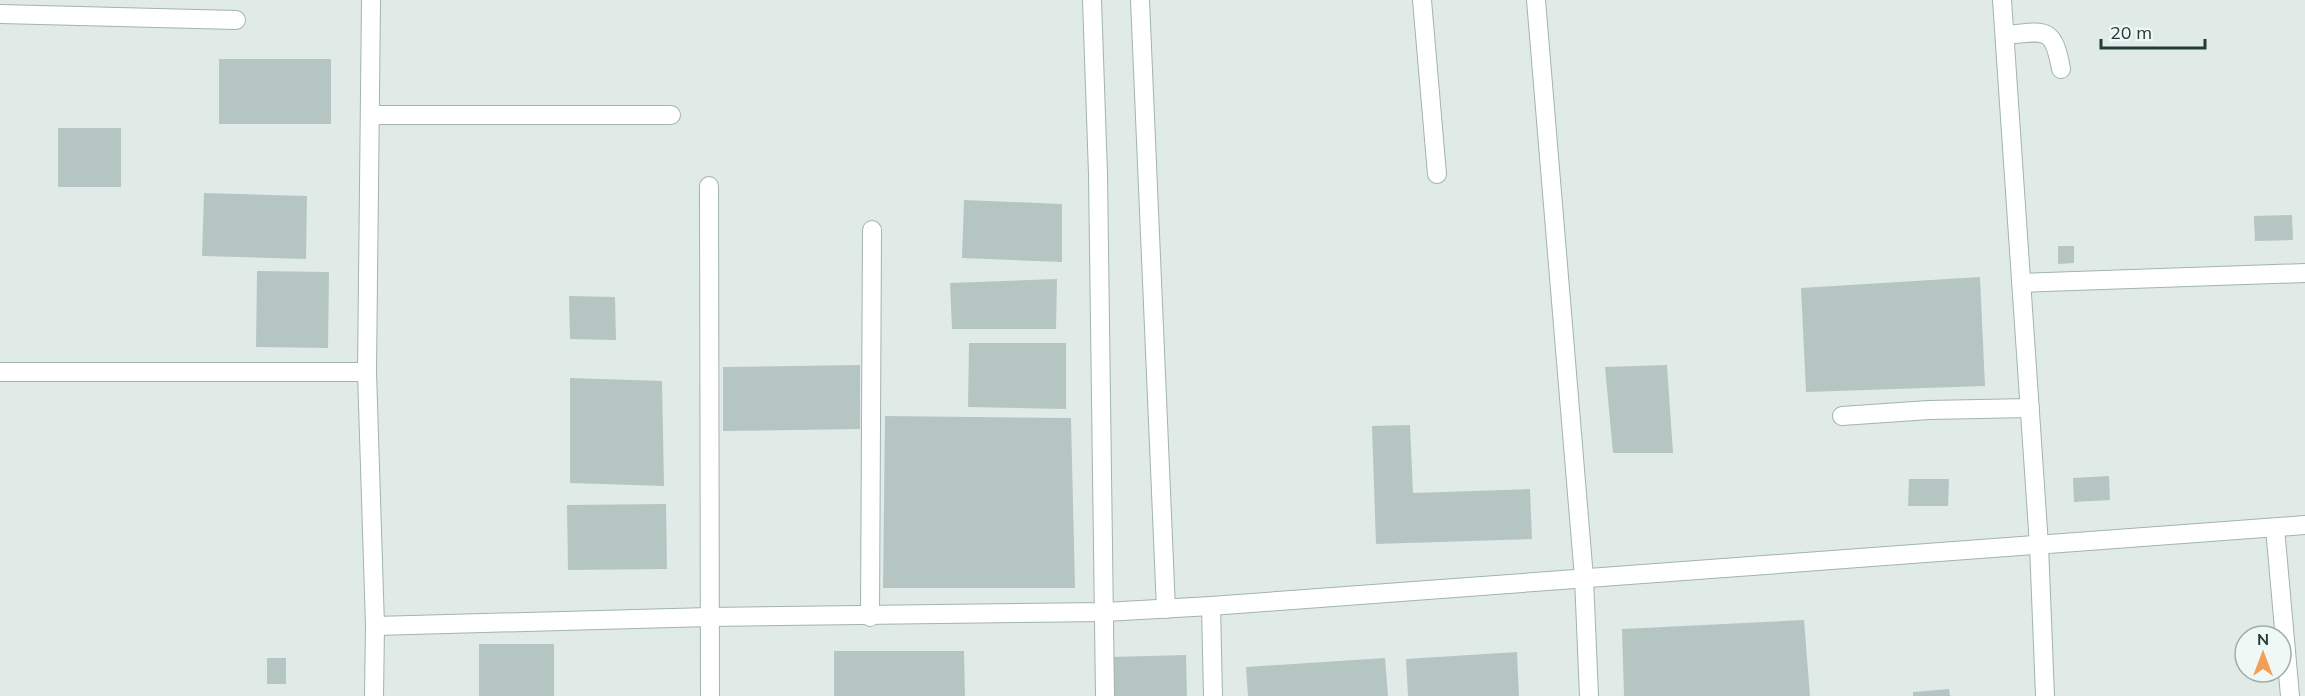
<svg xmlns="http://www.w3.org/2000/svg" width="2305" height="696" font-family="Mulish,sans-serif">
  <rect width="100%" height="100%" fill="#e0ebe8"/>
  <!-- building -->
  <g fill="#b5c6c2">
    <rect x="219" y="59" width="112" height="65"/>
    <rect x="58" y="128" width="63" height="59"/>
    <polygon points="204,193 307,196 306,259 202,256"/>
    <polygon points="964,200 1062,204 1062,262 962,258"/>
    <polygon points="2292,215 2293,240 2255,241 2254,216"/>
    <polygon points="2058,246 2074,246 2074,263 2058,264"/>
    <polygon points="257,271 329,272 328,348 256,347"/>
    <polygon points="1980,277 1985,386 1806,392 1801,288"/>
    <polygon points="1057,279 1056,329 952,329 950,283"/>
    <polygon points="569,296 615,297 616,340 570,339"/>
    <polygon points="969,343 1066,343 1066,409 968,407"/>
    <polygon points="860,365 860,429 723,431 723,367"/>
    <polygon points="1667,365 1673,453 1613,453 1605,367"/>
    <polygon points="570,378 662,381 664,486 570,483"/>
    <polygon points="885,416 1071,418 1075,588 883,588"/>
    <polygon points="1410,425 1413,493 1530,489 1532,539 1376,544 1372,426"/>
    <polygon points="2109,476 2110,500 2074,502 2073,478"/>
    <polygon points="1909,479 1949,479 1948,506 1908,506"/>
    <polygon points="666,504 667,569 568,570 567,505"/>
    <polygon points="1804,620 1810,696 1624,696 1622,629"/>
    <rect x="479" y="644" width="75" height="52"/>
    <polygon points="834,651 964,651 965,696 834,696"/>
    <polygon points="1517,652 1519,696 1408,696 1406,659"/>
    <polygon points="1186,655 1187,696 1110,696 1109,657"/>
    <rect x="267" y="658" width="19" height="26"/>
    <polygon points="1385,658 1388,696 1248,696 1246,667"/>
    <polygon points="1949,689 1950,696 1913,696 1913,692"/>
  </g>
  <g fill="none" stroke-linecap="round" stroke-linejoin="round">
    <!-- minor casing -->
    <g stroke="#a3b3b0" stroke-width="20">
      <g id="minor">
        <polyline points="371,0 367,372 375,626 374,696"/>
        <polyline points="1092,0 1098,174 1105,696"/>
        <polyline points="1140,0 1166,609"/>
        <polyline points="1422,0 1437,174"/>
        <polyline points="1536,0 1584,578 1589,696"/>
        <polyline points="2002,0 2039,545 2045,696"/>
        <polyline points="0,14 236,20"/>
        <path d="M 2005,35 C 2044,32 2053,24 2061,69"/>
        <polyline points="371,115 671,115"/>
        <polyline points="709,186 710,696"/>
        <polyline points="2021,283 2305,273"/>
        <polyline points="0,372 367,372"/>
        <polyline points="1842,416 1929,410 2030,408"/>
        <polyline points="2275,528 2290,696"/>
        <polyline points="1211,606 1213,696"/>
        <polyline points="870,617 872,230"/>
        <polyline points="375,626 709,617 1105,612 1211,606 2305,525"/>
      </g>
    </g>
    <!-- minor -->
    <use href="#minor" stroke="#fff" stroke-width="18"/>
  </g>
  <!-- north arrow -->
  <g transform="translate(2263 654)"><circle r="28" fill="#f0f8f6" stroke="#9dadab" stroke-width="1.5"/>
  <path d="M0-4.5L10 22L0 15L-10 22Z" fill="#f39e56"/>
  <text y="-9" font-size="16" font-weight="bold" text-anchor="middle" fill="#213c3a">N</text>
  </g>
  <!-- scale -->
  <path d="M2101 39v9h104v-9" fill="none" stroke="#213c3a" stroke-width="3"/>
  <text x="2110" y="39" font-size="18" fill="#213c3a" stroke="#f0f8f6" stroke-width="4.5" paint-order="stroke">20 m</text>
</svg>
